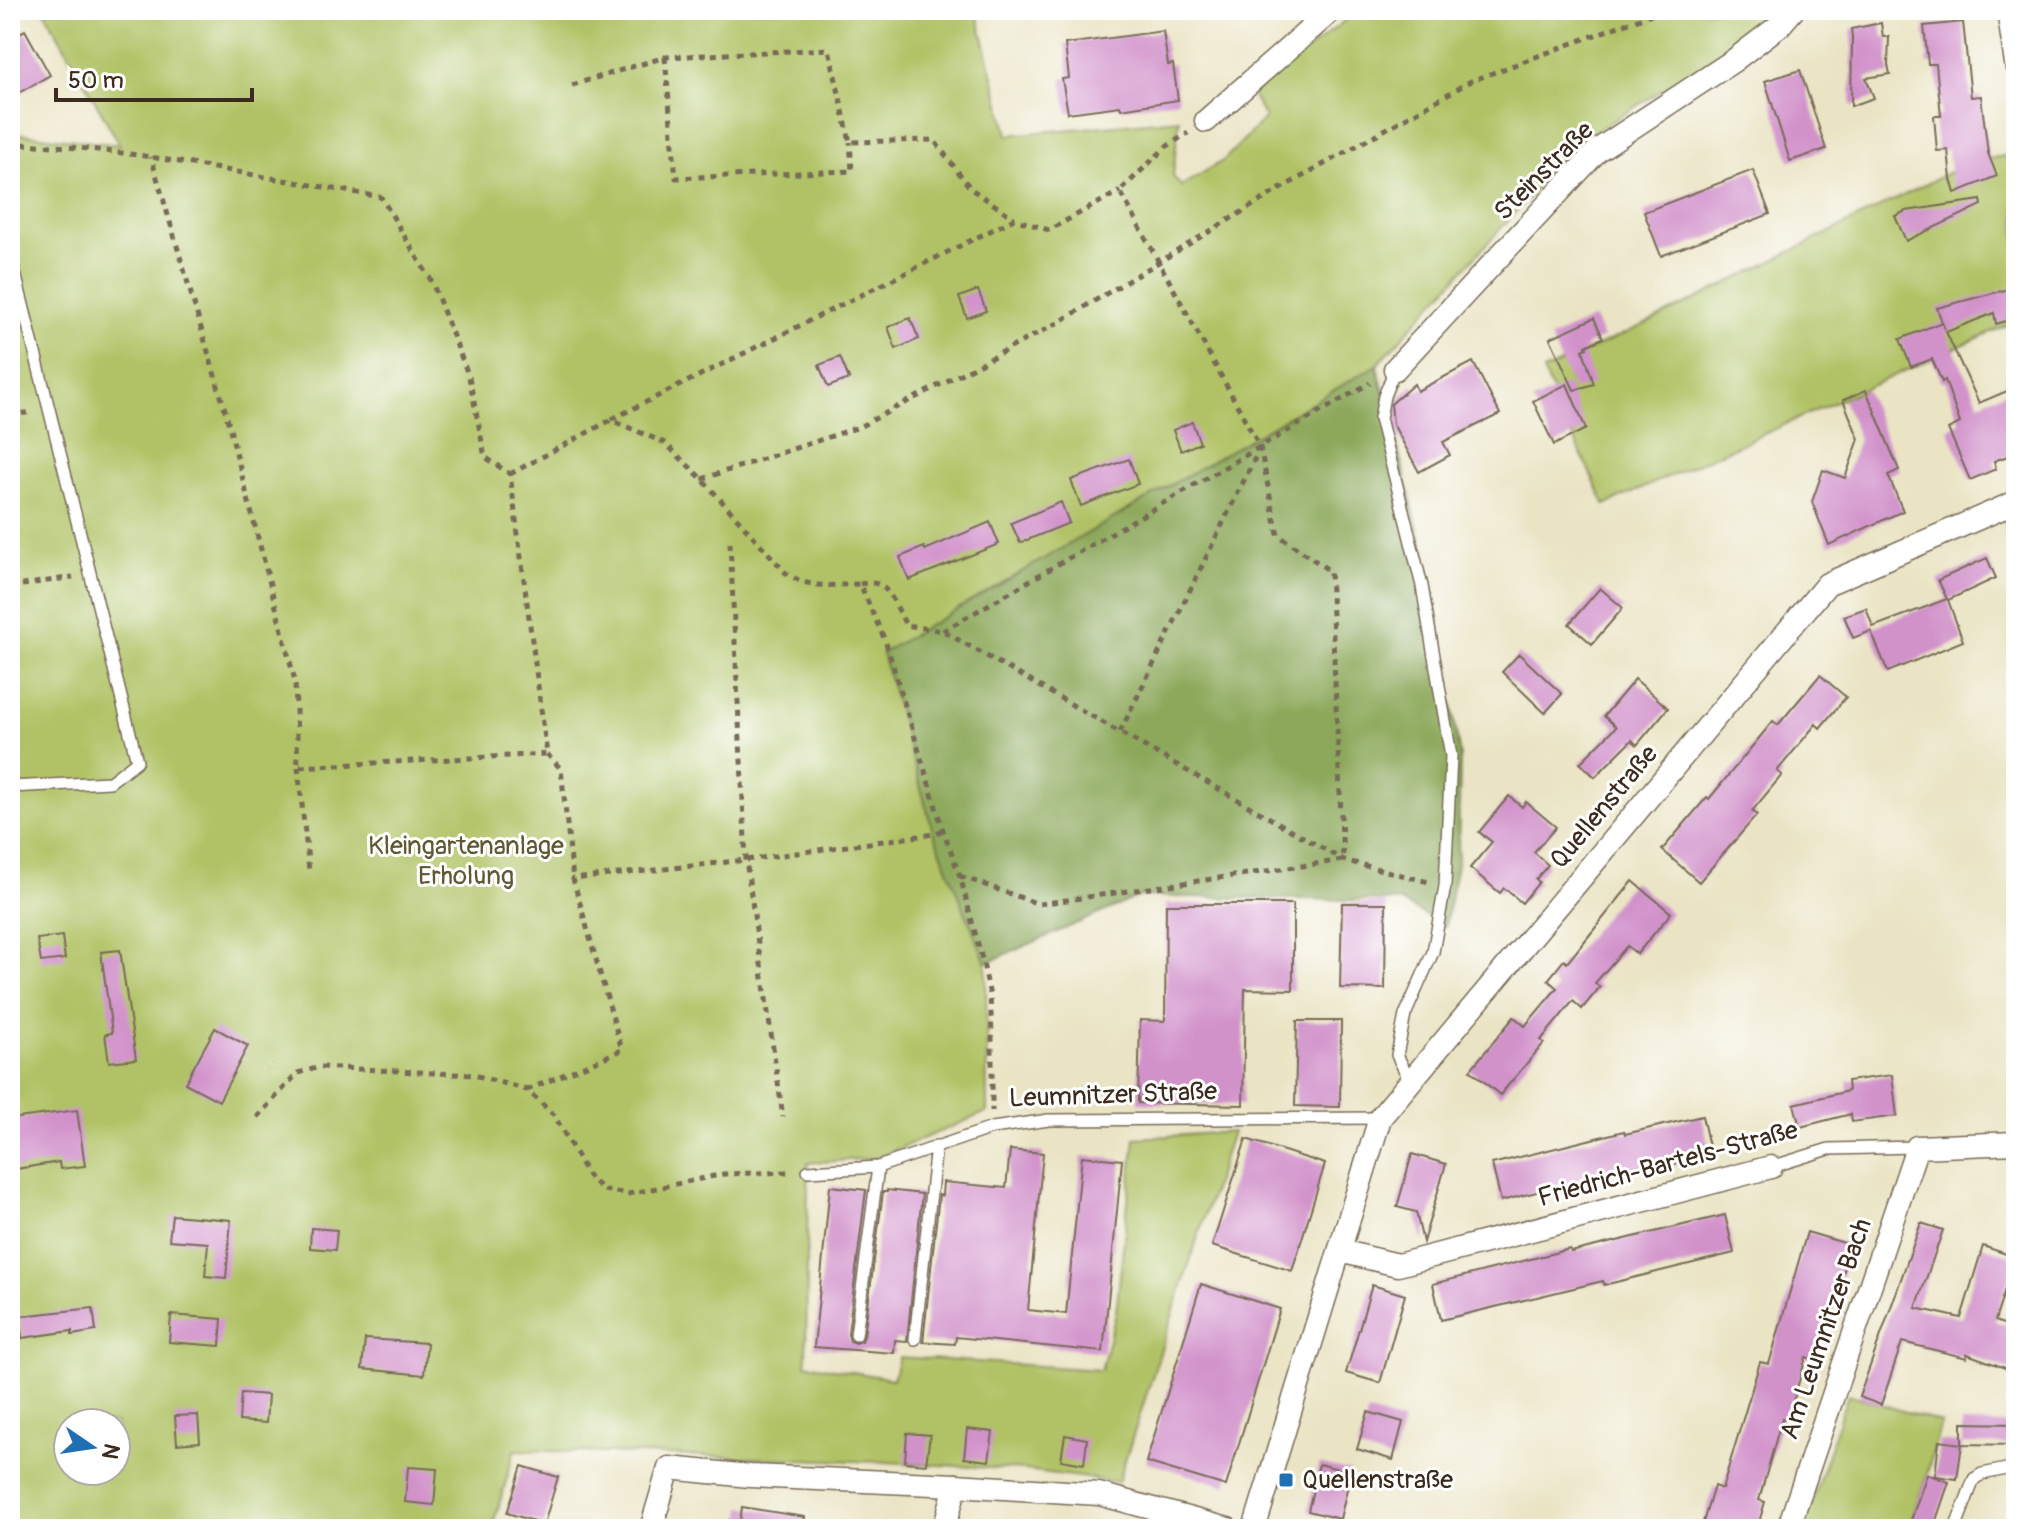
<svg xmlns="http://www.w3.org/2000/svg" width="2026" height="1539" font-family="Pangolin,sans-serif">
  <rect width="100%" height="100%" fill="#fff"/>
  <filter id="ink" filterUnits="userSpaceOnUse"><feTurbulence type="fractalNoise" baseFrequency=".0125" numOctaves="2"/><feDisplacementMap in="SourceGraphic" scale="16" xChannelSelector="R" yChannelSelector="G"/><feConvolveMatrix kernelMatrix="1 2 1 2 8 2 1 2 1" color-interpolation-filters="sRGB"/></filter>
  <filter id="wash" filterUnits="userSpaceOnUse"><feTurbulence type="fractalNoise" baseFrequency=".006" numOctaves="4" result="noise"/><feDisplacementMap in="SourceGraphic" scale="32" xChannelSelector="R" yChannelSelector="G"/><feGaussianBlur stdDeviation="1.8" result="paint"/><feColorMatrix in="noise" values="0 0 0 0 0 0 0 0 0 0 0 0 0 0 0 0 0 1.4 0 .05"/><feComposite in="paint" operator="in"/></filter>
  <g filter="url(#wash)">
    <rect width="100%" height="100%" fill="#eae4c4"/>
    <!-- green -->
    <g fill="#b0c265" stroke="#767642" stroke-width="2" fill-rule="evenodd">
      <path d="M 44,10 L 976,10 L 1008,135 L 1179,119 L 1173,176 L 1181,186 L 1224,160 L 1265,118 L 1252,94 L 1358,10 L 1773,10 L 1702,65 L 1579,142 L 1377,365 L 882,653 L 934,834 L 986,963 L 987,1112 L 876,1158 L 808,1163 L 806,1364 L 893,1379 L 899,1357 L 1101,1370 L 1116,1313 L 1135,1138 L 1232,1132 L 1118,1482 L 1025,1470 L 886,1462 L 515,1450 L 492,1529 L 10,1529 L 10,135 L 22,134 L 120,145 ZM 68,1423 L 116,1423 L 116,1471 L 68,1471 Z"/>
      <polygon points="2016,154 2016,321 1605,505 1543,371 1652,321 1970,162"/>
      <polygon points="1848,1394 1941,1423 1927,1474 1908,1529 1803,1529"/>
    </g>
    <!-- forest -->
    <polygon fill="#8ca85a" stroke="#64693c" stroke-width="2" points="1377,365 1432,584 1460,756 1458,859 1445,926 1399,901 1140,896 986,963 934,834 882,653"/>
    <g id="blocks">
      <!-- building -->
      <g fill="#d192ca">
        <polygon points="1963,22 1971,97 1981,96 1988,153 1997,176 1955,193 1951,179 1948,150 1937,151 1934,116 1941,116 1936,64 1928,64 1924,26"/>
        <polygon points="1881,23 1883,37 1889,37 1888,65 1890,74 1866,78 1874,98 1851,106 1852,38 1851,29"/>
        <polygon points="25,30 50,75 17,94 10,82 10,38"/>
        <polygon points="1163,31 1168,65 1173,64 1178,100 1121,109 1120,106 1068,113 1062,79 1069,78 1065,44"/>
        <polygon points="1800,70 1826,149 1790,161 1765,81"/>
        <polygon points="1753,170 1770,214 1661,256 1644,212"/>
        <polygon points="1981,200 1982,205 1906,241 1895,216 1906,211"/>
        <polygon points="2016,287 2016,318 1996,324 1994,313 1946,332 1979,403 2007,391 2016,409 2016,453 1994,461 1996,469 1970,480 1948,429 1960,423 1945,380 1942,382 1932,359 1911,367 1900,339 1942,322 1945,330 1937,308"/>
        <polygon points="978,290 986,311 967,318 959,297"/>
        <polygon points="910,318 919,339 896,349 888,327"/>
        <polygon points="1594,318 1603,338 1586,346 1587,348 1583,350 1594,384 1574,390 1550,338"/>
        <polygon points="840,357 849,379 828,387 819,365"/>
        <polygon points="1473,362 1500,414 1443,442 1450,455 1419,472 1393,424 1391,404 1414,384 1417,391"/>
        <polygon points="1567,384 1586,429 1554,445 1533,401"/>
        <polygon points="1866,390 1899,470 1888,475 1903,511 1829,545 1812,502 1823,470 1845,478 1859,439 1843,400"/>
        <polygon points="1192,422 1200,443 1181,451 1173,430"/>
        <polygon points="1129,459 1138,484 1081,506 1071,480"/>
        <polygon points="1061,502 1069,523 1020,543 1011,523"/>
        <polygon points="990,522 999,544 909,580 900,557 924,547 925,550"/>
        <polygon points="1987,558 1996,578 1948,600 1963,641 1888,672 1871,631 1853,638 1844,616 1866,608 1873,627 1947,599 1938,580"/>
        <polygon points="1600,588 1623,608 1592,644 1569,624"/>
        <polygon points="1519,654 1562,694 1545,713 1502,672"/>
        <polygon points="1820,675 1846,697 1820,728 1816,724 1777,771 1782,775 1752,811 1757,815 1699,882 1662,850 1707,797 1709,799 1773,721 1778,725"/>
        <polygon points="1635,679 1668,708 1637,745 1632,740 1595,777 1580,763 1616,727 1604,716"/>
        <polygon points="1509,796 1522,807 1526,802 1556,827 1534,852 1548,865 1536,879 1539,882 1522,903 1504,888 1500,893 1470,868 1492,842 1479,832"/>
        <polygon points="1633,881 1671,913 1637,954 1627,946 1595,983 1600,987 1582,1009 1573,1001 1541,1040 1544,1043 1500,1095 1470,1070 1514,1017 1525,1026 1557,988 1548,980 1564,960 1567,963"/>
        <polygon points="1342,903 1386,903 1385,989 1340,988"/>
        <polygon points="1166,904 1293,904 1293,990 1245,989 1243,1105 1138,1103 1140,1020 1165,1021"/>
        <polygon points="62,936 65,959 41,962 37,939"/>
        <polygon points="120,950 136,1059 109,1062 105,1034 112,1033 101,952"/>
        <polygon points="1297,1021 1341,1021 1340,1107 1295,1106"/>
        <polygon points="215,1028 248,1046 219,1101 185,1083"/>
        <polygon points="1892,1075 1897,1116 1852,1122 1851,1114 1800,1127 1794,1104 1848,1091 1847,1081"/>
        <polygon points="77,1110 85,1166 60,1169 59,1162 10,1170 10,1119"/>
        <polygon points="1702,1116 1711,1155 1655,1169 1654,1162 1501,1201 1492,1164 1624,1131 1625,1134"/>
        <polygon points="1246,1139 1325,1164 1292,1271 1212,1246"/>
        <polygon points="1010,1150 1043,1153 1028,1310 1066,1314 1082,1156 1122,1160 1103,1352 956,1337 955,1344 923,1342 939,1195 942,1196 943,1182 1006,1188"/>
        <polygon points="1412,1154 1446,1164 1423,1242 1416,1212 1397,1207"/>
        <polygon points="830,1186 866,1190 848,1334 850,1341 856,1343 862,1341 864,1336 883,1192 887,1192 887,1190 922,1194 907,1341 895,1340 894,1353 814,1347"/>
        <polygon points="172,1215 231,1220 226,1278 205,1276 208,1243 169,1240"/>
        <polygon points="1725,1215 1734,1253 1604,1285 1603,1281 1441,1320 1433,1284 1570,1249 1571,1252"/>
        <polygon points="1921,1223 1943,1230 1916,1308 1961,1318 1983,1246 2015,1257 1995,1321 2016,1329 2016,1372 1967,1354 1967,1358 1902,1342 1881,1405 1859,1397"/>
        <polygon points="311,1228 337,1230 335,1250 310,1248"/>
        <polygon points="1807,1232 1851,1245 1819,1361 1806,1357 1788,1420 1782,1418 1759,1500 1765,1502 1757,1529 1701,1529 1714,1486 1722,1489 1760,1362 1769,1364"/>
        <polygon points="1201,1284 1280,1309 1226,1486 1146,1462"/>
        <polygon points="1372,1285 1405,1295 1380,1383 1346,1373"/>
        <polygon points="93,1308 96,1331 72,1335 72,1331 22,1338 20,1316"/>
        <polygon points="171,1315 222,1319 220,1346 169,1342"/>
        <polygon points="365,1339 427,1343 424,1375 362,1369"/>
        <polygon points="241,1393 268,1395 266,1423 239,1421"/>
        <polygon points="1368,1412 1403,1422 1393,1460 1357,1449"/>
        <polygon points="198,1415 200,1442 177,1444 175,1416"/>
        <polygon points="1962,1423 2016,1424 2016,1445 1962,1444"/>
        <polygon points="967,1429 993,1432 989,1461 964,1458"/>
        <polygon points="907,1433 930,1435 926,1464 905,1462"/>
        <polygon points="1065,1435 1087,1439 1084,1464 1061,1460"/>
        <polygon points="1939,1441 1962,1444 1957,1479 1935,1476"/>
        <polygon points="1319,1464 1351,1472 1340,1519 1308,1511"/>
        <polygon points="522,1466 558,1477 544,1524 507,1513"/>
        <polygon points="408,1467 437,1469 434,1505 405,1502"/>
        <polygon points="1927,1474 1949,1482 1933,1529 1908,1529"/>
        <polygon points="742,1507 805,1517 804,1529 739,1529"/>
      </g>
    </g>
  </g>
  <g filter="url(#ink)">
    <use href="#blocks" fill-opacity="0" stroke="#786b58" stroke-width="2"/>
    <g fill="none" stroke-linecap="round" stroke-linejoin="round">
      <!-- service casing -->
      <g stroke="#786b58" stroke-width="14">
        <g id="service">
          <polyline points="10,253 137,761 110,782 10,787"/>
          <polyline points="1395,369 1384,396 1380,418 1422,586 1451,756 1445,886 1433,952 1405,1015 1397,1055 1411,1083"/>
          <polyline points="1771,1167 1829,1149 1917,1147"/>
          <polyline points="808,1171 878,1167 992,1128 1049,1120 1380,1118"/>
          <polyline points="856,1335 878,1167"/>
          <polyline points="915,1339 936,1146"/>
          <polyline points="1955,1529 1974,1479 1982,1474 2016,1467"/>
        </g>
      </g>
      <!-- minor casing -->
      <g stroke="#786b58" stroke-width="25">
        <g id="minor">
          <polyline points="2008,10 2016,64"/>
          <polyline points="1206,121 1332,10"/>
          <polyline points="1395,369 1598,150 1733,61 1780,25 1793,10"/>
          <polyline points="1340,1251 1398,1265 1771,1167"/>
          <polyline points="651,1529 669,1468 750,1476 956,1485 1099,1494 1228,1529"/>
          <polyline points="944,1529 956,1485"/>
          <polyline points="1254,1529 1380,1118 1827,584 2016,502"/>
          <polyline points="1788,1529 1917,1147 2016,1143"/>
        </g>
      </g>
      <!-- path -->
      <g stroke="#786b58" stroke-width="5" stroke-dasharray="6 6" stroke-linecap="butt">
        <polyline points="665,57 676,178 852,171 850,142"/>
        <polyline points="572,85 665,57 829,49 850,142 934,140 971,189 1014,218"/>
        <path d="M 10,144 C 57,145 104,150 151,157 L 381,197 L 432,282 L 469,377 L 485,457 L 510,474 L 547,754 L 298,767 L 295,681 L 225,410 L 151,157"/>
        <polyline points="10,415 33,412"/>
        <polyline points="612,419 1014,219 1049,230 1120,191"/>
        <path d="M 510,474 L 611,420 L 665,443 L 702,479 L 786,573 C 810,590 832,585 860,584 L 886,643 L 943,830 L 960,876 L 983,963 L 990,996 L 992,1033 L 992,1111"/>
        <polyline points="702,479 859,427 1056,324 1280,189 1471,81 1662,10"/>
        <polyline points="730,543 746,860 783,1117"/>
        <path d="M 860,584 C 866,583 874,582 880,585 C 892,592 899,613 906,625 L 943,631 L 1343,860 L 1429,882"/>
        <polyline points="10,587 73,577"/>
        <polyline points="943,631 1370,383"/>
        <polyline points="1120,732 1260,448"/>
        <polyline points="547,754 561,769 573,879"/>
        <polyline points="298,767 309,871"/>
        <polyline points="960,876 1039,904 1343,860 1330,571 1278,535 1260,447 1120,191 1166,147 1188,133"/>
        <polyline points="527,1090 622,1050 573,879 746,860 934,834 943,830"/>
        <polyline points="257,1117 298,1073 320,1067 474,1075 527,1090 554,1115 588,1176 603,1190 628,1194 724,1174 791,1172"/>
      </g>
      <!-- service -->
      <use href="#service" stroke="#fff" stroke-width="11"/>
      <!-- minor -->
      <use href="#minor" stroke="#fff" stroke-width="22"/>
    </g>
  </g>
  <!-- markers -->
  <rect fill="#1f6fb2" stroke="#fff" stroke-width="3" x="1278" y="1472" width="16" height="16" rx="4"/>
  <g text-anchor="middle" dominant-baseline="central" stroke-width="6" stroke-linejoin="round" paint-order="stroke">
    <!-- street labels -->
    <g font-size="26" fill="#3b2a1e" stroke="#fff">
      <text transform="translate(1544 171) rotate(-45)">Steinstraße</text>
      <text transform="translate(1604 807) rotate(-50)">Quellenstraße</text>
      <text transform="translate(1113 1095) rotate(-2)">Leumnitzer Straße</text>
      <text transform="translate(1668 1164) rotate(-15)">Friedrich-Bartels-Straße</text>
      <text transform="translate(1826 1329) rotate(-71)">Am Leumnitzer Bach</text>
    </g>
    <!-- park labels -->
    <g font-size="26" fill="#5e5833" stroke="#fff">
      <text x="466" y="846">Kleingartenanlage<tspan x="466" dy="30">Erholung</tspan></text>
    </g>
    <!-- poi labels -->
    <g font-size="26" fill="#3b2a1e" stroke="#fff" text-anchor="start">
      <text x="1302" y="1480">Quellenstraße</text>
    </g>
  </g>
  <!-- margin -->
  <rect width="2026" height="1539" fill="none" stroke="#fff" stroke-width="40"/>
  <!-- north arrow -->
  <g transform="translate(92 1447) rotate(103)"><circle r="38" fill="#ffffff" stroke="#b1aaa5" stroke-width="2"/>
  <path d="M0-6L14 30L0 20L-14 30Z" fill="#1f6fb2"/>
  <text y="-12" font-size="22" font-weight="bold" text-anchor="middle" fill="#3b2a1e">N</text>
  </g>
  <!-- scale -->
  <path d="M56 88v12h196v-12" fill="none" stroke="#3b2a1e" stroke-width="4"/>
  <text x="68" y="88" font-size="24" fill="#3b2a1e" stroke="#ffffff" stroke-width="6" paint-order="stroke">50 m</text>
</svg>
